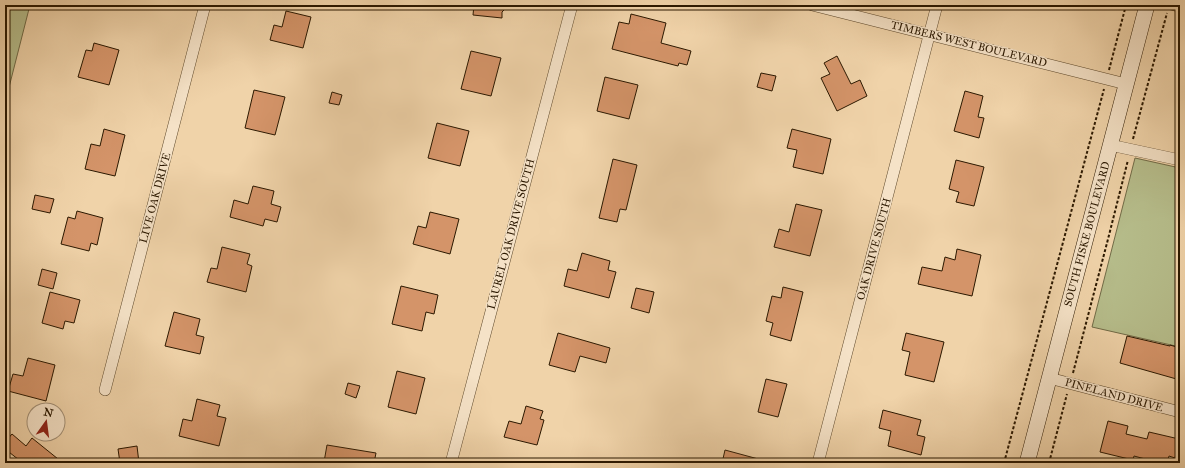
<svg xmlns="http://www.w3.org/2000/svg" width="1185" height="468" font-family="'IM FELL Great Primer',serif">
  <rect width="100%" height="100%" fill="#f0d3a9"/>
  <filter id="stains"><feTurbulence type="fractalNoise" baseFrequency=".005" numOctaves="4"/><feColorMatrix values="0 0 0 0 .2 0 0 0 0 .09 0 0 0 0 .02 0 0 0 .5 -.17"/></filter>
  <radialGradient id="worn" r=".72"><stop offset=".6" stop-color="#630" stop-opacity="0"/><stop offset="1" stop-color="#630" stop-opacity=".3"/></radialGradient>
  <!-- green -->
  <g fill="#b6bd8b" stroke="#706a46">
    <polygon points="5,5 30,5 5,103"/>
    <polygon points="1135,158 1180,168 1180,347 1092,327"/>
  </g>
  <!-- building -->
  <g fill="#d49469" stroke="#2b1800">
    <polygon points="474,5 509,5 502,12 502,18 473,15"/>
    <polygon points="286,11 311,17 303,48 270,40 274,25 282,27"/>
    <polygon points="631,14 666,23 661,43 691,51 687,65 679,63 678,66 612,49 619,22 629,24"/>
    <polygon points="94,43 119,50 109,85 78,77 86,50 92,51"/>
    <polygon points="471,51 501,58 491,96 461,89"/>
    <polygon points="837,56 851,84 860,80 867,96 837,111 821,78 830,74 824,63"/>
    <polygon points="761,73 776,76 772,91 757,87"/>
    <polygon points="605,77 638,85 629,119 597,111"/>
    <polygon points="254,90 285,97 275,135 245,128"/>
    <polygon points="965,91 983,96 978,117 984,118 979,138 954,131"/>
    <polygon points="332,92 342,95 339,105 329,103"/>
    <polygon points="437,123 469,131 460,166 428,158"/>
    <polygon points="104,129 125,135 115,176 85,169 91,144 100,146"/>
    <polygon points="792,129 831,139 823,174 793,167 797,150 787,148"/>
    <polygon points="613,159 637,165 626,210 620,209 617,222 599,218"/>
    <polygon points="956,160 984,167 974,206 956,202 959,192 949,189"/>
    <polygon points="253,186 274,191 271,204 281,207 277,222 265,219 263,226 230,217 234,200 248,204"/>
    <polygon points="35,195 54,199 50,213 32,209"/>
    <polygon points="796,204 822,210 810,256 774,247 779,229 789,232"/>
    <polygon points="77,211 103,218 97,245 91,243 89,251 61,244 68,217 75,219"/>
    <polygon points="430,212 459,219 450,254 413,244 418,226 426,228"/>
    <polygon points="222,247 250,254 247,264 252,266 246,292 207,282 211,268 217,269"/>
    <polygon points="957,249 981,255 972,296 918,284 922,267 942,271 945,257 955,260"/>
    <polygon points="582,253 610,261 608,270 616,272 609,298 564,286 568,269 577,271"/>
    <polygon points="42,269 57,273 53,289 38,285"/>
    <polygon points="401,286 438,295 434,314 426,312 422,331 392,324"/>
    <polygon points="783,287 803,292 791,341 770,335 773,323 766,321 772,296 781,298"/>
    <polygon points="636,288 654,292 649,313 631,308"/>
    <polygon points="50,292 80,300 74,323 65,321 63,329 42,323"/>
    <polygon points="174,312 200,319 196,335 204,337 200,354 165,346"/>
    <polygon points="558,333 610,348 606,363 580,356 575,372 549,365"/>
    <polygon points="906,333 944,342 934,382 905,375 910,352 902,350"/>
    <polygon points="1127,336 1170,346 1170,345 1180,348 1180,380 1120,363"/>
    <polygon points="28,358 55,365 46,401 8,391 13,374 23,376"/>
    <polygon points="397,371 425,378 416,414 388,407"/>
    <polygon points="766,379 787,384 778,417 758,412"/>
    <polygon points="348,383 360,386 356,398 345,394"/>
    <polygon points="197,399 220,405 217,416 226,418 219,446 179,436 183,419 192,421"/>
    <polygon points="526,406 543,411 540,419 544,420 537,445 504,437 509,421 521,424"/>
    <polygon points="883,410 921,420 917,435 925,437 921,455 888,446 891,431 879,428"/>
    <polygon points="1108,421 1128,426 1126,434 1147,439 1149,432 1179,439 1175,458 1169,456 1167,463 1160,463 1134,456 1133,460 1100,452"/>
    <polygon points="12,434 26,446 32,438 63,463 23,463 5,449 5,442"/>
    <polygon points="327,445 376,453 374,463 330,463 324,462"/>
    <polygon points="137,446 139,463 120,463 118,449"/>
    <polygon points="725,450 762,460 761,463 722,463"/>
  </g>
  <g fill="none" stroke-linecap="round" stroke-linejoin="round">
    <!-- lane casing -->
    <g stroke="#5c472a" stroke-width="7">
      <polyline id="lane" points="1165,5 1180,9"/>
    </g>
    <!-- street casing -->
    <g stroke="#5c472a" stroke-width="12">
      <g id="street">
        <polyline points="812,5 1126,84"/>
        <polyline points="1110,145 1180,160"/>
        <polyline points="1049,378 1180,412"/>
        <polyline points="105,390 205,5"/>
        <polyline points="451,463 572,5"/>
        <polyline points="818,463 937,5"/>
      </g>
    </g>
    <!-- secondary casing -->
    <g stroke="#2b1800" stroke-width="16">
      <polyline id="secondary" points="1027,463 1147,5"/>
    </g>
    <!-- path -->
    <g stroke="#2b1800" stroke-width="2" stroke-dasharray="3 2" stroke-linecap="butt">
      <polyline points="1109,70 1126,5"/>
      <polyline points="1133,139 1167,13"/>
      <polyline points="1073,373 1107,243 1128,160"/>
      <polyline points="1004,463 1104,89"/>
      <polyline points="1049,463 1067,394"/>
    </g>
    <!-- lane -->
    <use href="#lane" stroke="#f5e2c7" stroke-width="5.5"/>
    <!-- street -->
    <use href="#street" stroke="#f5e2c7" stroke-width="11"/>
    <!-- secondary -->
    <use href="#secondary" stroke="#f5e2c7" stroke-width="15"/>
  </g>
  <g text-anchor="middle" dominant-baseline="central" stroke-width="3" stroke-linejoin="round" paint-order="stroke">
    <!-- street labels -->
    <g font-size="11" fill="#2b1800" stroke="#f5e2c7">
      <text transform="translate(969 44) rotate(14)">TIMBERS WEST BOULEVARD</text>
      <text transform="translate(155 198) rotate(-75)">LIVE OAK DRIVE</text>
      <text transform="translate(511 234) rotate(-75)">LAUREL OAK DRIVE SOUTH</text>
      <text transform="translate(1087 234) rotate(-75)">SOUTH FISKE BOULEVARD</text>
      <text transform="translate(874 249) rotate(-75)">OAK DRIVE SOUTH</text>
      <text transform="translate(1114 395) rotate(15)">PINELAND DRIVE</text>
    </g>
  </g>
  <!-- margin -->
  <rect width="1185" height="468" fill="none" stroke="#f0d3a9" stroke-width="20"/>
  <rect x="6" y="6" width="1173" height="456" fill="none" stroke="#2b1800" stroke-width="2"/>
  <rect x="10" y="10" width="1165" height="448" fill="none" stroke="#2b1800"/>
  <!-- north arrow -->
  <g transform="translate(46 422) rotate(14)"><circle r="19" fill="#f5e2c7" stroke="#a49177"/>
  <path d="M0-3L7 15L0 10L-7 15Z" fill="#8f2418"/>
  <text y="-6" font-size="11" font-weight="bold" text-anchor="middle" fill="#2b1800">N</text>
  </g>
  <rect width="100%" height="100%" filter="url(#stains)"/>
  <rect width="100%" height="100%" fill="url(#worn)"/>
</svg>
